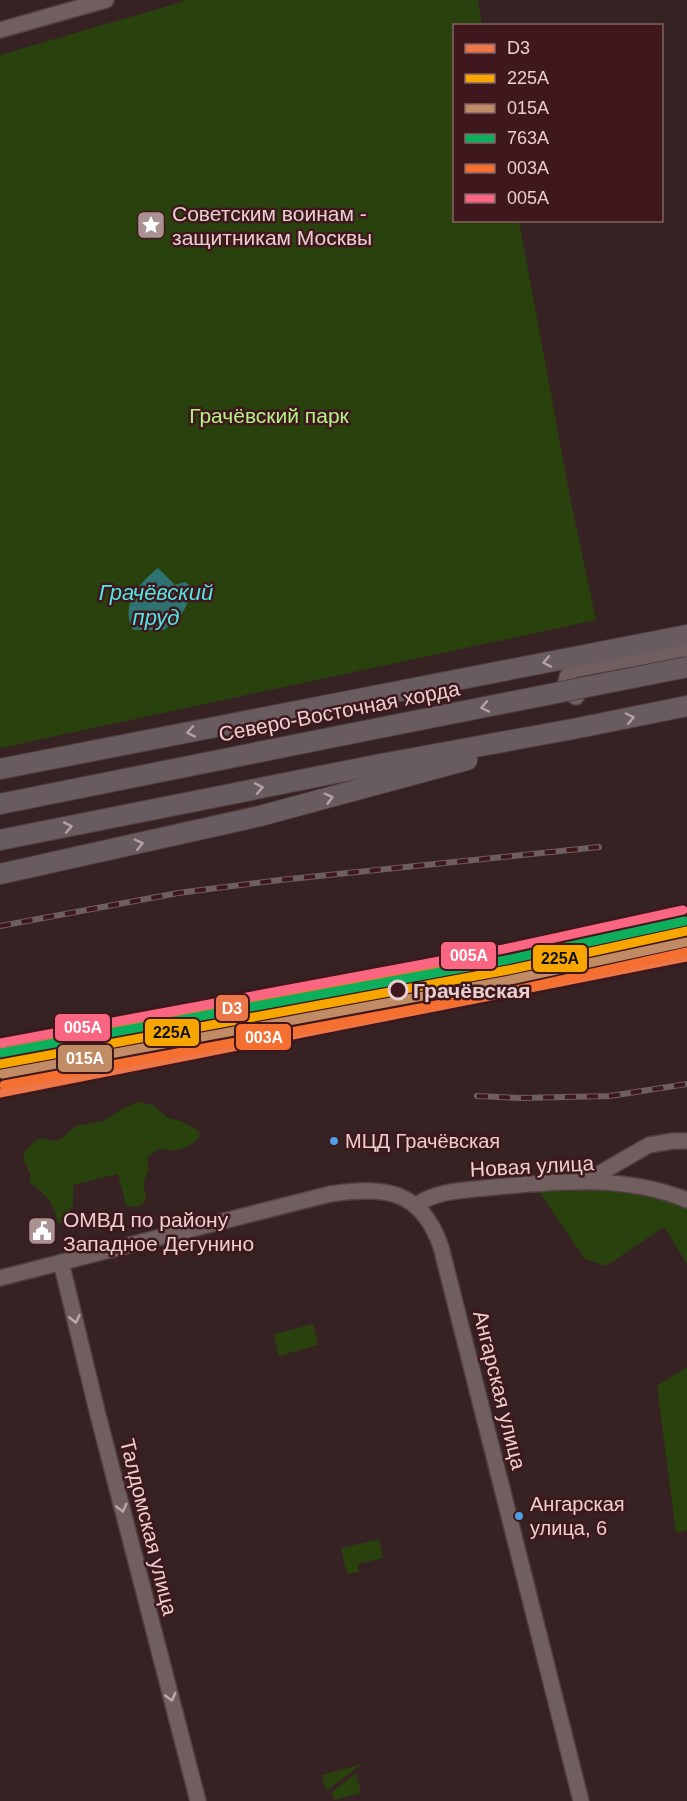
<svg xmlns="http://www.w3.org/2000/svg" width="687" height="1801" font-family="Helvetica,sans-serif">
  <rect width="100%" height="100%" fill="#362123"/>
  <!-- green -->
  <g fill="#29420d">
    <polygon points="188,0 478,0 482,25 454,26 454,220 519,221 570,497 596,620 0,748 0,55"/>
    <path d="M 139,1102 L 153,1105 L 168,1118 L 181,1121 L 199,1131 L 200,1137 C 184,1152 178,1151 158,1149 L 147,1158 C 150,1175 147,1169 144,1182 C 143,1189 147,1195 145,1202 L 137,1207 L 126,1205 L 118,1174 L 73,1185 L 73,1205 L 63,1223 L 57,1223 C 56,1205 44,1191 29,1183 L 31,1176 L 23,1158 L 25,1151 L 35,1141 L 41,1138 L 55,1141 L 61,1139 L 76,1126 L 103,1121 L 126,1107 Z"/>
    <polygon points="599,1187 652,1193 687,1205 687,1264 664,1227 606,1266 585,1259 538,1190"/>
    <polygon points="313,1324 318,1345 279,1356 274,1334"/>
    <polygon points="687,1367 687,1530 676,1533 657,1386"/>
    <polygon points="379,1539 383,1558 358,1564 359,1572 347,1574 341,1548"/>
    <polygon points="362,1764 326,1791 322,1775"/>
    <polygon points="356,1773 361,1793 334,1800 332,1792"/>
  </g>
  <!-- water -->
  <path fill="#2e7271" d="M 158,568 L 175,585 L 185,582 L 191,586 C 188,610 182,615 164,630 L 133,630 C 120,605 138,584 158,568 Z"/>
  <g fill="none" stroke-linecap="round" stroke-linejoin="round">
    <!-- minor casing -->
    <g stroke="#513f40" stroke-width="18">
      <g id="minor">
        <polyline points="0,30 106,0"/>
        <path d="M 576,697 C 564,691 563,679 572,670 L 687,649"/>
        <polyline points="588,1180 649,1145 673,1141 687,1141"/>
        <path d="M 416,1205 C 440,1189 469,1190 496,1187 C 560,1181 626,1175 687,1200"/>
        <polyline points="61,1262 98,1415 198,1801"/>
        <path d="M 0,1278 L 330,1194 C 384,1186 421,1189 441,1247 L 581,1801"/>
      </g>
    </g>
    <!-- major casing -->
    <g stroke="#513f40" stroke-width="22">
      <g id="major">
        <polyline points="0,769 687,635"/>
        <polyline points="0,804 369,730"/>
        <polyline points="0,840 376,765 573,729 687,706"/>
        <polyline points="0,874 260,816 467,760"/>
      </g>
    </g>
    <!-- minor -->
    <use href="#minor" stroke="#715f60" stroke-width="15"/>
    <!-- major -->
    <use href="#major" stroke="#695c61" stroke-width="20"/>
    <!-- rail casing -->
    <g stroke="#6f5e5f" stroke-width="6">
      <g id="rail">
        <polyline points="0,926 178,893 280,880 599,847"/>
        <polyline points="477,1096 520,1098 610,1096 687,1084"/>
      </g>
    </g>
    <!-- rail -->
    <use href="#rail" stroke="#3f181d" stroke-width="4" stroke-dasharray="11" stroke-linecap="butt"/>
    <!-- major-bridge casing -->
    <g stroke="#513f40" stroke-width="22" stroke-linecap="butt">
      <polyline id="major-bridge" points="369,730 687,667"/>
    </g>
    <!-- major-bridge -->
    <use href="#major-bridge" stroke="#695c61" stroke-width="20"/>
    <!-- rail-1 casing -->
    <g stroke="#3f181d" stroke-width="14">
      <g id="rail-1">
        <polyline points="0,1052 464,964"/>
        <polyline points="0,1093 687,957"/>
      </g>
    </g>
    <!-- rail-2 casing -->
    <g stroke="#3f181d" stroke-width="14">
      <polyline id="rail-2" points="0,1064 508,970 687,931"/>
    </g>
    <!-- rail-3 casing -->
    <g stroke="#3f181d" stroke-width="14">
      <polyline id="rail-3" points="2,1074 510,980 687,942"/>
    </g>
    <!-- rail-4 casing -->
    <g stroke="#3f181d" stroke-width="14">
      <polyline id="rail-4" points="0,1053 506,960 685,921"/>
    </g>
    <!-- rail-5 casing -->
    <g stroke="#3f181d" stroke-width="14">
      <polyline id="rail-5" points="4,1085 512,991 687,952"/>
    </g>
    <!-- rail-6 casing -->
    <g stroke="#3f181d" stroke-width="14">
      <polyline id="rail-6" points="0,1043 504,949 683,910"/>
    </g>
    <!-- rail-1 -->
    <use href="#rail-1" stroke="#ec7647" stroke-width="9"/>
    <!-- rail-2 -->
    <use href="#rail-2" stroke="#f7a600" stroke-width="9"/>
    <!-- rail-3 -->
    <use href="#rail-3" stroke="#c18c65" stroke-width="9"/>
    <!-- rail-4 -->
    <use href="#rail-4" stroke="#0daf5c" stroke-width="9"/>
    <!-- rail-5 -->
    <use href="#rail-5" stroke="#f46f30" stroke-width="9"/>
    <!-- rail-6 -->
    <use href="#rail-6" stroke="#fa6682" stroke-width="9"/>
  </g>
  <!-- one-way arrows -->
  <defs><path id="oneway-chevron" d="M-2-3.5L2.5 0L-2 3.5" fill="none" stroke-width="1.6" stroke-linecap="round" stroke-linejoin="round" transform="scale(1.5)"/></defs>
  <g stroke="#b6a1a4">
    <use href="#oneway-chevron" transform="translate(547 662) rotate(169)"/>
    <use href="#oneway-chevron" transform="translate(485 707) rotate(169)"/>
    <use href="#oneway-chevron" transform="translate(630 718) rotate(-12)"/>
    <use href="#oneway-chevron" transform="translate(191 732) rotate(169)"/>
    <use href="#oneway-chevron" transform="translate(259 788) rotate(-11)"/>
    <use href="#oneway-chevron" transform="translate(329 798) rotate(-15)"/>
    <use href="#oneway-chevron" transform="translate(68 827) rotate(-11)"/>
    <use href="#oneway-chevron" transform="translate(139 844) rotate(-13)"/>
  </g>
  <g stroke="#bfa8a9">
    <use href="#oneway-chevron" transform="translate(75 1319) rotate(77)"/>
    <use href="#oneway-chevron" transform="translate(122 1508) rotate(76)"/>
    <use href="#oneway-chevron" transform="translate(171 1697) rotate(75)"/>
  </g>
  <!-- icons -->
  <defs>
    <g id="sight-square" transform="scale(1.5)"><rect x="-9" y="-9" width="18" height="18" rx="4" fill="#aa9293" stroke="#3f181d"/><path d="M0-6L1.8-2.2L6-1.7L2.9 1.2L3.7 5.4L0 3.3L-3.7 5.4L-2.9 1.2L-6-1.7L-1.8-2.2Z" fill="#fff"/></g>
    <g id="civic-square" transform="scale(1.5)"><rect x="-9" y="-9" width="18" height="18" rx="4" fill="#aa9293" stroke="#3f181d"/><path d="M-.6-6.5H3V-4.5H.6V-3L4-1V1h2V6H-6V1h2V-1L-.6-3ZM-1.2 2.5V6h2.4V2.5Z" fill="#fff"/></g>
  </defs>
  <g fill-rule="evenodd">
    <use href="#sight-square" x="151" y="225"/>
    <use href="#civic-square" x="42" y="1231"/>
  </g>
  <!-- markers -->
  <circle fill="#3f181d" stroke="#e9cfd0" stroke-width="3" cx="398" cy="990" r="9"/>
  <g fill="#4d9ee5" stroke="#3f181d" stroke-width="2">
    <circle cx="334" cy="1141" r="5"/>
    <circle cx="519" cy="1516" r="5"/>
  </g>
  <g text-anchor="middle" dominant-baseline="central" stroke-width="5" stroke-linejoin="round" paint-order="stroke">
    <!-- bus labels -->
    <g font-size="20" fill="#e9cfd0" stroke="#3f181d" text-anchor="start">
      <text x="345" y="1141">МЦД Грачёвская</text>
      <text x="530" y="1504">Ангарская<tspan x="530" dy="24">улица, 6</tspan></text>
    </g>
    <!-- poi labels -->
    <g font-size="21" fill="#e9cfd0" stroke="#3f181d" text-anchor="start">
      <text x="172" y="213">Советским воинам -<tspan x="172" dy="24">защитникам Москвы</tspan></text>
      <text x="63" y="1219">ОМВД по району<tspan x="63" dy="24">Западное Дегунино</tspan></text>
    </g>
    <!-- park labels -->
    <g font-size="21" fill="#b2f387" stroke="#3f181d">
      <text x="269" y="415">Грачёвский парк</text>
    </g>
    <!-- street labels -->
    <g font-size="21" fill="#e9cfd0" stroke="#3f181d">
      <text transform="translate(339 711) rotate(-11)">Северо-Восточная хорда</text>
      <text transform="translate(532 1166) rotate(-3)">Новая улица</text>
      <text transform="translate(500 1390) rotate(76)">Ангарская улица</text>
      <text transform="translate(149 1527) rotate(76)">Талдомская улица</text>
    </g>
    <!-- stop labels -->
    <g font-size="21" font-weight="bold" fill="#e9cfd0" stroke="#3f181d" text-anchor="start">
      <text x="413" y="990">Грачёвская</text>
    </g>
    <!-- water labels -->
    <g font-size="22" font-style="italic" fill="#52e5e3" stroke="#3f181d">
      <text x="156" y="592">Грачёвский<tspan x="156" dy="25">пруд</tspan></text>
    </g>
  </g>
  <g stroke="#3f181d" stroke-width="2">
    <rect x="440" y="941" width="57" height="29" rx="6" fill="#fa6682"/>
    <rect x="532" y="944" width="56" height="29" rx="6" fill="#f7a600"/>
    <rect x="215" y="994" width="34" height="28" rx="6" fill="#ec7647"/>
    <rect x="54" y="1013" width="57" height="29" rx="6" fill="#fa6682"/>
    <rect x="144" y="1018" width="56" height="29" rx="6" fill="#f7a600"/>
    <rect x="235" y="1023" width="57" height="28" rx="6" fill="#f46f30"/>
    <rect x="57" y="1044" width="56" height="29" rx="6" fill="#c18c65"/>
  </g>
  <g font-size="16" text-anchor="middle" font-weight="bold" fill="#fff">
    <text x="469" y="961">005А</text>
    <text x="232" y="1014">D3</text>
    <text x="83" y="1033">005А</text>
    <text x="264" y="1043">003А</text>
    <text x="85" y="1064">015А</text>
  </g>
  <g font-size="16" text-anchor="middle" font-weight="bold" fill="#111">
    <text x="560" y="964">225А</text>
    <text x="172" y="1038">225А</text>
  </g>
  <!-- legend -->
  <rect x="453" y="24" width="210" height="198" fill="#3f181d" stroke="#836165" stroke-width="1.5"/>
  <rect x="465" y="44" width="30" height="9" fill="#ec7647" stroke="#836165" stroke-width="1.5"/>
  <text x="507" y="54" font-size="18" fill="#e9cfd0">D3</text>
  <rect x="465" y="74" width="30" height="9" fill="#f7a600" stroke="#836165" stroke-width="1.5"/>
  <text x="507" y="84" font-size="18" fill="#e9cfd0">225А</text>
  <rect x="465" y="104" width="30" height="9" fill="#c18c65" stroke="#836165" stroke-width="1.5"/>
  <text x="507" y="114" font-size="18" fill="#e9cfd0">015А</text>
  <rect x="465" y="134" width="30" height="9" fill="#0daf5c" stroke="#836165" stroke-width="1.5"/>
  <text x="507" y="144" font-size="18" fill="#e9cfd0">763А</text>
  <rect x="465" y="164" width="30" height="9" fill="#f46f30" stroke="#836165" stroke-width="1.5"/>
  <text x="507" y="174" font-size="18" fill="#e9cfd0">003А</text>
  <rect x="465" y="194" width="30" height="9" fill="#fa6682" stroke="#836165" stroke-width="1.5"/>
  <text x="507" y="204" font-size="18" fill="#e9cfd0">005А</text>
</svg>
